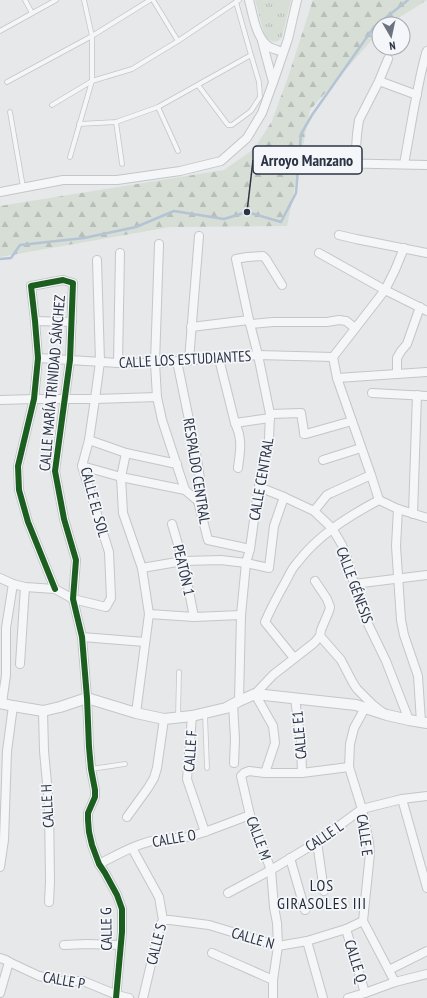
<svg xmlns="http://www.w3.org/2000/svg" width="427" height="998" font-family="'PT Sans Narrow',sans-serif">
  <defs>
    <pattern id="forest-firs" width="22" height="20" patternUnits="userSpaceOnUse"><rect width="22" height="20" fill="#d6ded6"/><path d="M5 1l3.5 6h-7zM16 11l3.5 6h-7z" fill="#b8bfb9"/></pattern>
    <pattern id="park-tufts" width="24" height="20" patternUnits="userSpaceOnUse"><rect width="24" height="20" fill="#d6ded6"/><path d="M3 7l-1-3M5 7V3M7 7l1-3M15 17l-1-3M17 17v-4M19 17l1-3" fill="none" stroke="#b8bfb9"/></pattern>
  </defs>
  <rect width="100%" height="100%" fill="#e6e8ea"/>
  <!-- forest -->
  <polygon fill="url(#forest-firs)" points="313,0 427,0 389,24 379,24 379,32 310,110 287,226 170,227 0,257 0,206 224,170 254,149 272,121 288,77"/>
  <!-- park -->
  <path fill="url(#park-tufts)" d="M 255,0 L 291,0 L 282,37 C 275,46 269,41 264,33 Z"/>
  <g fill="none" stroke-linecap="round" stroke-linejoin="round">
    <!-- stream -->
    <polyline stroke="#b4c4d5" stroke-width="2.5" points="0,259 11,258 20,245 84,238 136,227 174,211 224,219 247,212 281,222 296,193 301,134 312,115 374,27 408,0"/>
    <!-- service casing -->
    <g stroke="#c4c6c8" stroke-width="5.5">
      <g id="service">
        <polyline points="25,0 32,13"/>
        <polyline points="153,0 178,41"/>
        <polyline points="0,31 56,0"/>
        <polyline points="7,82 92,36 150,0"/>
        <polyline points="198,85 228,125 232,125 251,111 260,97 259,82 251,55"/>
        <polyline points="52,105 92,81 132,69 178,41 239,0"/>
        <polyline points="158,107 178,151"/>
        <polyline points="10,112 23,187"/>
        <polyline points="116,122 122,164"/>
        <polyline points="79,124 116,122 158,107 251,55 236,2"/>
        <polyline points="70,157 92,81 92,36 84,0"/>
        <polyline points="205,714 207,768"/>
        <polyline points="178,717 179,672"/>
        <polyline points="91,769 125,764"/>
      </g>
    </g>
    <!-- minor casing -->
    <g stroke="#c4c6c8" stroke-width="10">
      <g id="minor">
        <path d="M 249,0 C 253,15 256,40 271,48 C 275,49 279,51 283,52"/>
        <polyline points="262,41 273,82"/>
        <polyline points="379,81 417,95"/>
        <polyline points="327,163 427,165"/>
        <polyline points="355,164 357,134 359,120 379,81 388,59"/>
        <path d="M 404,164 C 411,127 416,90 426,53 L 427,51"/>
        <polyline points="0,192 63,180 117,180 180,171 221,161 247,138 262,113 275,77 288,39 297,0"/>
        <polyline points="339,235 356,239 427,253"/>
        <polyline points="159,244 155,363 157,397 162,420 185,490 198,501"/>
        <polyline points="319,253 385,290 427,311"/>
        <polyline points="35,321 72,322"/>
        <polyline points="250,324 273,322 327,322 339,320 346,321 355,328"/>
        <polyline points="191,327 249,320"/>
        <polyline points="38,358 118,363 155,363 258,355 333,357"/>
        <polyline points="219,359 235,423 270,418"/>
        <polyline points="189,360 199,236"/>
        <polyline points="177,361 197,459 201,485 198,501 208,540 250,549"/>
        <polyline points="118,363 120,253"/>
        <polyline points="397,374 397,358 401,351 407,344 420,307"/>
        <polyline points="337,378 427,372"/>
        <polyline points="372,393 427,396"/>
        <polyline points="0,400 34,399 95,399 157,397"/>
        <polyline points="270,414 301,413 304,432 304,434 306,434 352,421"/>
        <path d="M 235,423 C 243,440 240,451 238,468"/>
        <polyline points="89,440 126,453 177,464"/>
        <polyline points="126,453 121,477 123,513 142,568 149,614 136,713"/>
        <polyline points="323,460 361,448"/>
        <polyline points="82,466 121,477 185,490"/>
        <polyline points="259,487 284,497 314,511 332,528 342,545 347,558 354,584 368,624 386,661 409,720"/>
        <polyline points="379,500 371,475 337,378 333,357 385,290 395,270 404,248"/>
        <polyline points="379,500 398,509 427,518"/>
        <polyline points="398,509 396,546 401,620 404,635 418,676 421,722"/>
        <polyline points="314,511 327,495 331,493 371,475"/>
        <polyline points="413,514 417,395"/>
        <polyline points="172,524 183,561 194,617"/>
        <polyline points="142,568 183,561 221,560 246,563 269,568 274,526 284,497"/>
        <polyline points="0,578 13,584 25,587 55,589 73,599 106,607 111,598 109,552 82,466 89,440 95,399 100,362 97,260"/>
        <polyline points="354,584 427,575"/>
        <polyline points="55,589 28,522 19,490 18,466 34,399 38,358 35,321 31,286 63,280 73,283 70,360 55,471 64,519 76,560 73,599 82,637 87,698 89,747 91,769 95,790 95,797 88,813 88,820 89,832 92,845 99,864 105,873 117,895 122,909 122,932 116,998"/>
        <polyline points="149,614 194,617 241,615"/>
        <polyline points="320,636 341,660 353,683 357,689 373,705 382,712"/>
        <polyline points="82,637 145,642"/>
        <path d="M 294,658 L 265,622 C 271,608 278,595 286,581 C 289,575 292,568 297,563 C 318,535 349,516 379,500"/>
        <polyline points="20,664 25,587"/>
        <polyline points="295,698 298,722 301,741 302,773"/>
        <polyline points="239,701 241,615 246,563 250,549 258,491 269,439 270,414 258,355 249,320 236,259 247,257 263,256 266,259 282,285"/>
        <polyline points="2,703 6,675 6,628 13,584"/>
        <polyline points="233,704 235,739 234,763"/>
        <polyline points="365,708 354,728 350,744 349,767 362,809 369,843 370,853 363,921 395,982"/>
        <polyline points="43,711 44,751 49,805 50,882 49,902"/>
        <polyline points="192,716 187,779 205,832"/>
        <polyline points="265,773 275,743 273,726 255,694 273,675 314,643 320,636 321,630 329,611 330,607 327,599 315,581"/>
        <polyline points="402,799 427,888"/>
        <polyline points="127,817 148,788 154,778 157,768 164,719"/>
        <polyline points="317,842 324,891"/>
        <polyline points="132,848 159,897 163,920 160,926 143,998"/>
        <polyline points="290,858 305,910"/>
        <path d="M 99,864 C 119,854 139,842 162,839 C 172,837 182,839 192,836 C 212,830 231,822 250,815"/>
        <polyline points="0,867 4,840 7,751 13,706"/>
        <polyline points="228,893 271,870 317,842 362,809 402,799 427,796"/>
        <polyline points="163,920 170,920 209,925 278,946 307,941 346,929 363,921"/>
        <polyline points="346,929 365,993"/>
        <polyline points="307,941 323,998"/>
        <polyline points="64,945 87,944 120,945"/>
        <polyline points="212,953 273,980"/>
        <polyline points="0,958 6,960 9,962 39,976 61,981 83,981 117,995 129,998"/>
        <polyline points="389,970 427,951"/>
        <polyline points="0,993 9,962"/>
        <polyline points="273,998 273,980 278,946 277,923 274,907 271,870 250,815 241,776 244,773 249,771 265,773 302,773 349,767"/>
        <polyline points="348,998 365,993 395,982 427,974"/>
      </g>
    </g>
    <!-- tertiary casing -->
    <g stroke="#c4c6c8" stroke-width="12">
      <polyline id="tertiary" points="0,703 13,706 43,711 60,707 87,698 136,713 164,719 192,716 226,708 239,701 255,694 356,705 387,715 409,720 427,723"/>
    </g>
    <!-- service -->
    <use href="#service" stroke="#f5f6f7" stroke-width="4"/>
    <!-- minor -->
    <use href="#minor" stroke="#f5f6f7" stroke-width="8"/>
    <!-- tertiary -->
    <use href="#tertiary" stroke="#f5f6f7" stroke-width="10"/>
    <!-- cycleway casing -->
    <g stroke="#f4f6f9" stroke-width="8">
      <polyline id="cycleway" points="55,589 28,522 19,490 18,466 34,399 38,358 35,321 31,286 63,280 73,283 70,360 55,471 64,519 76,560 73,599 82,637 87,698 89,747 91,769 95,790 95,797 88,813 88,820 89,832 92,845 99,864 105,873 117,895 122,909 122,932 116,998"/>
    </g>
    <!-- cycleway -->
    <use href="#cycleway" stroke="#1b5e20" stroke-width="6"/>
  </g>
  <g text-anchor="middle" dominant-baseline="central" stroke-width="3.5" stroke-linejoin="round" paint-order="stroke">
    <!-- street labels -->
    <g font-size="15" fill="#2b3445" stroke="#f4f6f9">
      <text transform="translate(185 359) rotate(-3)">CALLE LOS ESTUDIANTES</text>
      <text transform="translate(52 383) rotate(-85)">CALLE MARÍA TRINIDAD SÁNCHEZ</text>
      <text transform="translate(197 471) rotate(81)">RESPALDO CENTRAL</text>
      <text transform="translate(261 479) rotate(-80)">CALLE CENTRAL</text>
      <text transform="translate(95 502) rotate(75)">CALLE EL SOL</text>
      <text transform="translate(184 570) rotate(77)">PEATÓN 1</text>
      <text transform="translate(355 585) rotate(70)">CALLE GÉNESIS</text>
      <text transform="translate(299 735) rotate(-95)">CALLE E1</text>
      <text transform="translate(190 751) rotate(-86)">CALLE F</text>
      <text transform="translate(47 806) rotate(-93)">CALLE H</text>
      <text transform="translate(365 835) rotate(82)">CALLE E</text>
      <text transform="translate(324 836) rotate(-34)">CALLE L</text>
      <text transform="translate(174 838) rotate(-10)">CALLE O</text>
      <text transform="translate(259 838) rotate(70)">CALLE M</text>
      <text transform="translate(106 929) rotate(-91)">CALLE G</text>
      <text transform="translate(253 938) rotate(16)">CALLE N</text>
      <text transform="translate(156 944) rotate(-76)">CALLE S</text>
      <text transform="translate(356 961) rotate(73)">CALLE Q</text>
      <text transform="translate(64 980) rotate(10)">CALLE P</text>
    </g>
    <!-- neighbourhood labels -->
    <g font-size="16" letter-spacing="1" fill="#1d2536" stroke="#f4f6f9">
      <text x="322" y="885">LOS<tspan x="322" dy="18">GIRASOLES III</tspan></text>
    </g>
  </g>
  <!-- callouts -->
  <path fill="none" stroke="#2b3445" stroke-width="1.5" d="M247 212L253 160"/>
  <circle fill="#2b3445" stroke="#f4f6f9" stroke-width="1.5" cx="247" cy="212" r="4"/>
  <rect fill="#f4f6f9" stroke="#2b3445" stroke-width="1.5" x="253" y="146" width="109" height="28" rx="4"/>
  <g font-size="16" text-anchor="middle" font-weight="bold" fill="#2b3445">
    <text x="307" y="166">Arroyo Manzano</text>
  </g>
  <!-- north arrow -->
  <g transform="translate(391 36) rotate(171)"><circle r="19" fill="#f4f6f9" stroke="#a4a8b1"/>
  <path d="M0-3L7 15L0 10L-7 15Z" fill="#6c737f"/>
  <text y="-6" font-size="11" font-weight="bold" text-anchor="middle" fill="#2b3445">N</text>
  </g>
</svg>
